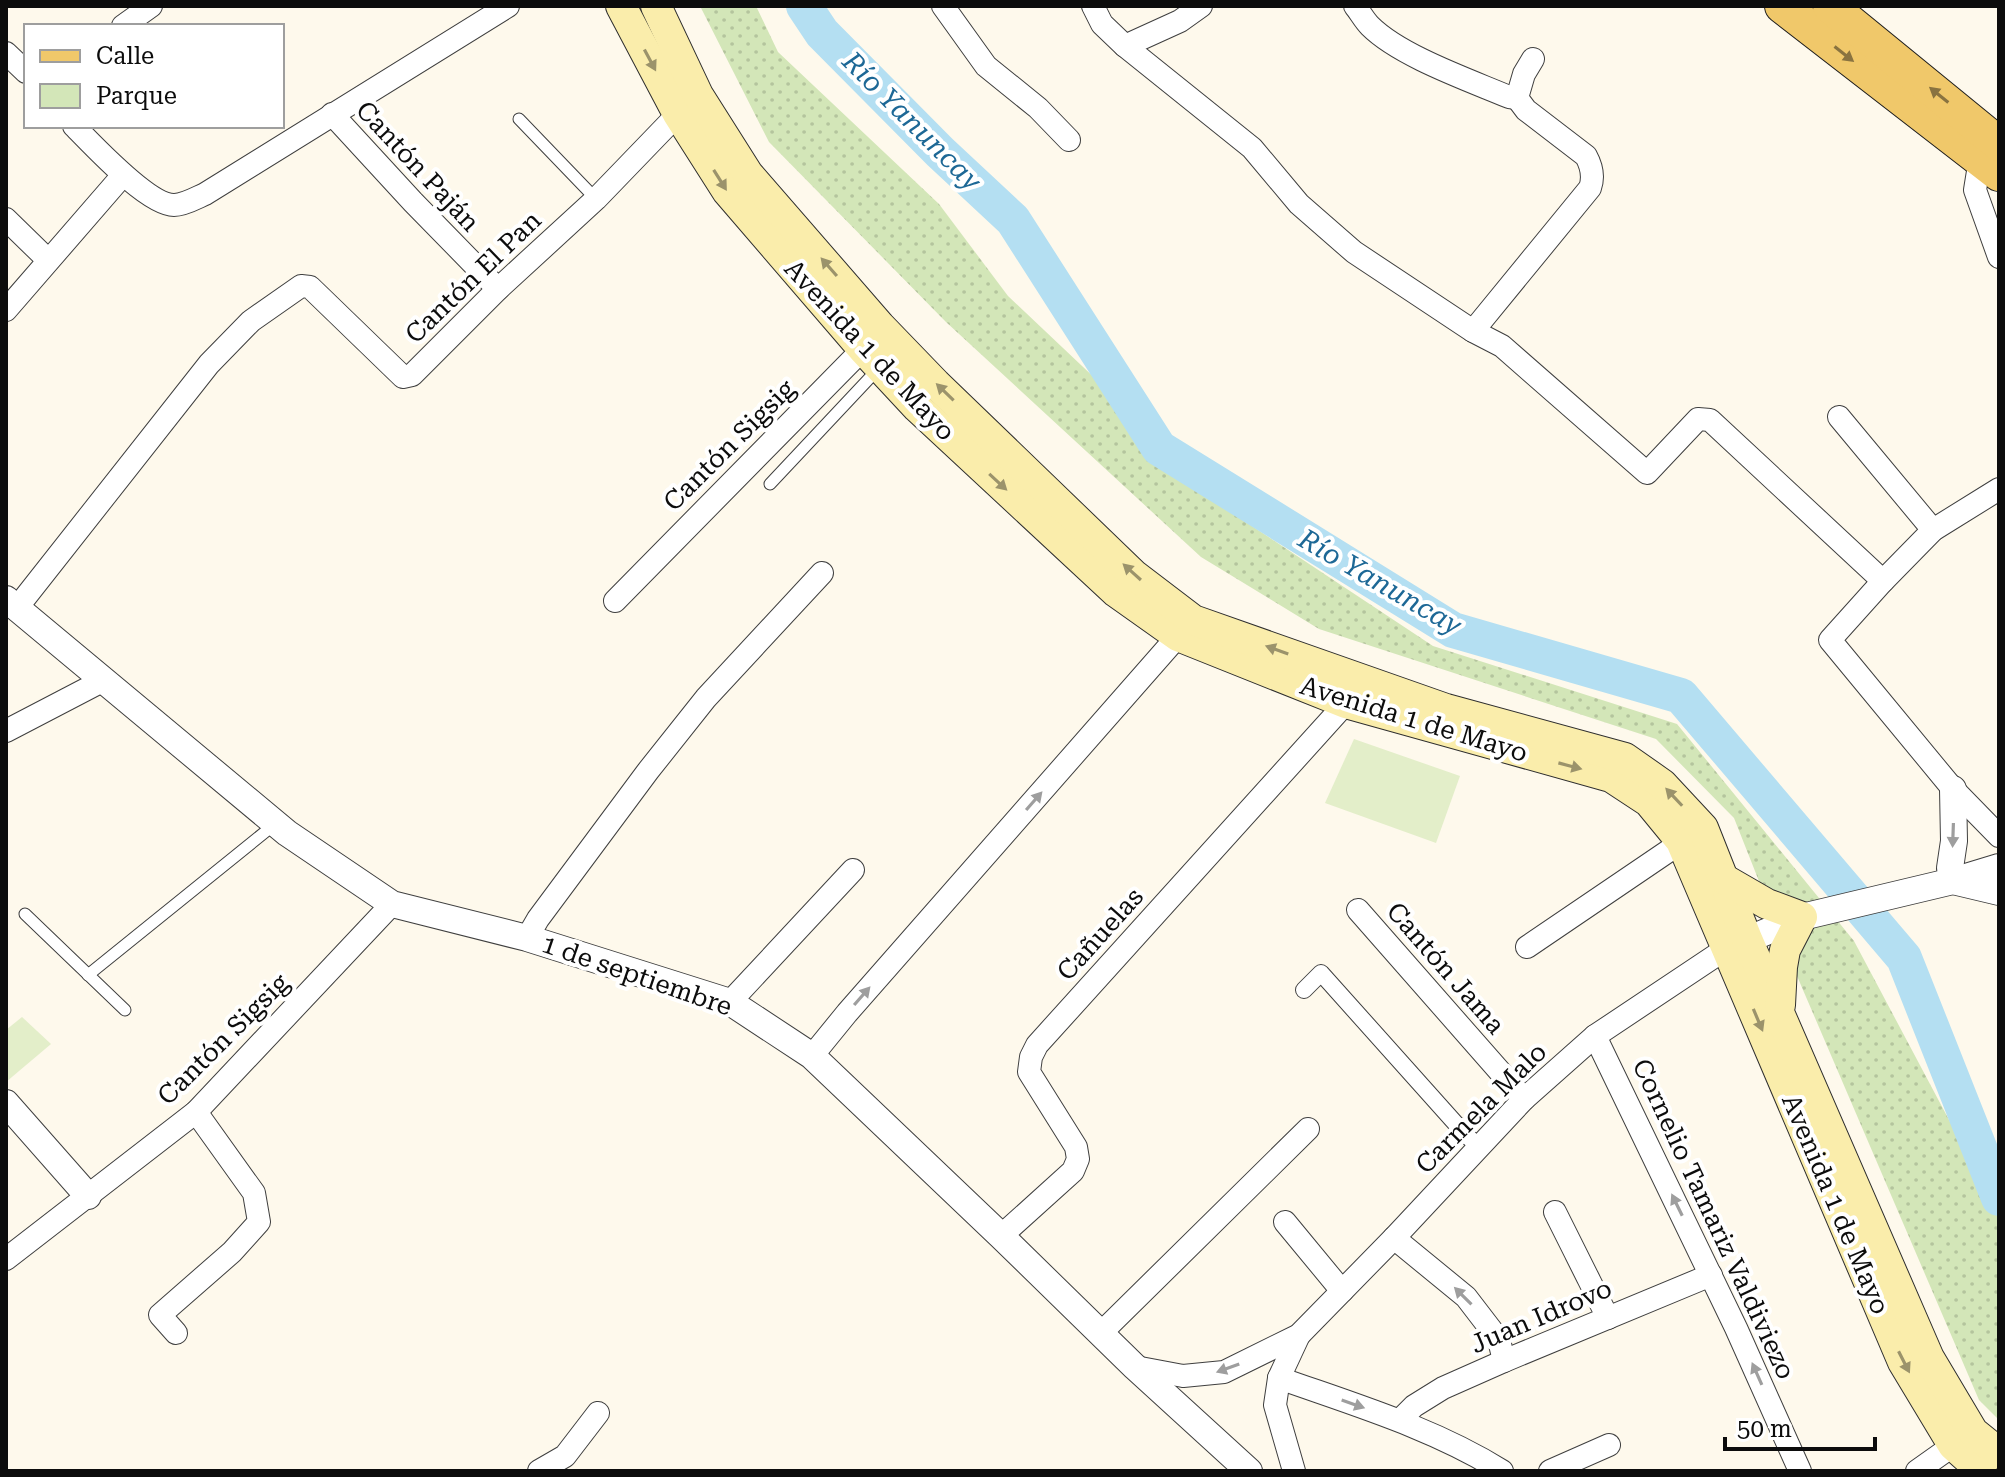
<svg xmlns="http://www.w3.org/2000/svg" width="2005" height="1477" font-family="'Roboto Serif',serif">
  <defs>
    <pattern id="green-dots" width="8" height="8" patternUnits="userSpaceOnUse" patternTransform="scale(2)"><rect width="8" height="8" fill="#d3e6b8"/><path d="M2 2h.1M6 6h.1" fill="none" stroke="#b4c49d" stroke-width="1.8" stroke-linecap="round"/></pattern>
  </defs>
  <rect width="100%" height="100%" fill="#fef9ec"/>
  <!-- green -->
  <polygon fill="url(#green-dots)" points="700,6 756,6 778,52 939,204 1008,296 1249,524 1433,646 1677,724 1854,941 1999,1214 1999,1420 1979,1400 1791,962 1734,818 1656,739 1319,629 1201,557 946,322 769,142"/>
  <!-- pitch -->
  <g fill="#e3eec9">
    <polygon points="1354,739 1460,776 1436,843 1325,803"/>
    <polygon points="22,1017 51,1044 6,1082 6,1030"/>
  </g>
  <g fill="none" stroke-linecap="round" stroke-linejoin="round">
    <!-- river -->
    <polyline stroke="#b4dff2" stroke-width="36" points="804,6 822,33 940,152 1013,220 1159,448 1453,630 1681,696 1904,958 1999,1198"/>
    <!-- service casing -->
    <g stroke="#3f3f3f" stroke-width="13">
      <g id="service">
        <polyline points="519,119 596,199"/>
        <polyline points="770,484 879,368"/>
        <polyline points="25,914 125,1010"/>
        <polyline points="88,975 275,824"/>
      </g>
    </g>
    <!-- pedestrian casing -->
    <g stroke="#3f3f3f" stroke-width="18">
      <polyline id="pedestrian" points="1304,990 1321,973 1465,1134 1479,1147"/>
    </g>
    <!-- minor casing -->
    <g stroke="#3f3f3f" stroke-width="24">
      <g id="minor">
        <polyline points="943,6 986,66 1038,108 1069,140"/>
        <polyline points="1093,6 1102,24 1125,46 1252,148 1299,204 1354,252 1473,331 1502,346 1647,473 1698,419 1710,420 1883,581"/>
        <path d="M 1355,6 C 1360,12 1364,20 1370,26 C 1400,56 1469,80 1509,97 L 1517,98"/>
        <polyline points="123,26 151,6"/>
        <polyline points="1125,46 1180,21 1201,6"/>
        <polyline points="6,53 26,72"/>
        <polyline points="332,114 413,202 498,289"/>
        <path d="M 74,126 C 93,145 148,205 174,205 C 184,205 196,198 205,194 L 508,6"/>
        <polyline points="1980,159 1975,190 1999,257"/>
        <polyline points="6,219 48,260"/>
        <polyline points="6,310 123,175"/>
        <path d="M 1473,331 L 1590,188 C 1594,177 1592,167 1586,156 L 1526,110 L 1517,98 L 1524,74 L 1533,59"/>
        <polyline points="1839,417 1933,530"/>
        <polyline points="1999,489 1933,530 1883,581 1830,640 1953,789 1999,836"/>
        <polyline points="615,601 863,349 872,336"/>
        <polyline points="16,609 209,364 251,321 301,286 310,287 403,377 412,375 498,289 596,199 678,114"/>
        <polyline points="6,731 102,681"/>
        <polyline points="1358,910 1524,1099"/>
        <polyline points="527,938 538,919 648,771 706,698 822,573"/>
        <polyline points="1527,947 1692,835"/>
        <polyline points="730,1002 853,870"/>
        <polyline points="1595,1036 1736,1328 1800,1471"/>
        <polyline points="812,1056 847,1013 1178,636"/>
        <polyline points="1555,1212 1608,1318"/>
        <polyline points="1285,1222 1342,1291"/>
        <polyline points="1001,1236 1073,1171 1078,1159 1076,1147 1029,1072 1031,1057 1037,1045 1346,703 1353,691"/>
        <polyline points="1394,1238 1466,1297 1499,1340 1504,1361"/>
        <polyline points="6,1259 196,1112 392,904"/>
        <polyline points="176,1333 160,1315 232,1252 259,1222 254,1193 196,1112"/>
        <polyline points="1100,1334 1308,1129"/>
        <polyline points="1135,1367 1183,1376 1224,1372 1299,1335 1394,1238 1524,1099 1595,1036 1727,948"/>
        <path d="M 1279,1378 C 1355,1405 1433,1428 1502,1471"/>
        <polyline points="1400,1420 1414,1406 1443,1388 1504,1361 1711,1275"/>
        <polyline points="539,1471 565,1456 598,1413"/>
        <polyline points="1294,1471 1275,1405 1279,1378 1299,1335"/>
        <polyline points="1550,1471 1609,1445"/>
        <polyline points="1917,1471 1965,1437"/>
      </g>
    </g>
    <!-- tertiary casing -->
    <g stroke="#3f3f3f" stroke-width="28">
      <g id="tertiary">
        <polyline points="6,599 287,833 392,904 527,938 730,1002 812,1056 1001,1236 1135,1367 1249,1471"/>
        <polyline points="1953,789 1954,841 1950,868 1953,881"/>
        <polyline points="1957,882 1999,892"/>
        <polyline points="1730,947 1802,917 1953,881 1999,867"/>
        <polyline points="6,1103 88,1196"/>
      </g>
    </g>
    <!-- secondary casing -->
    <g stroke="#2e2e2e" stroke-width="32">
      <g id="secondary">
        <polyline points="621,6 678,114 727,191 863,349 917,407 1116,592 1178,636 1346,703 1611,777 1649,802 1681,841 1903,1362 1953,1445 1982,1471"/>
        <polyline points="656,6 698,95 748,174 880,326 936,384 1134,575 1193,620 1446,709 1625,758 1662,784 1703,828 1747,939 1929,1358 1973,1432 1999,1453"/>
        <polyline points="1722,878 1767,904 1802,917 1785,950 1782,967 1780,1005"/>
      </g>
    </g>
    <!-- primary casing -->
    <g stroke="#1d1d1d" stroke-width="36">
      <g id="primary">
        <polyline points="1782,6 1999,174"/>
        <polyline points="1830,6 1999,144"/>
      </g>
    </g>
    <!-- service -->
    <use href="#service" stroke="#fff" stroke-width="11"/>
    <!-- pedestrian -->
    <use href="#pedestrian" stroke="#fff" stroke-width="16"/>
    <!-- minor -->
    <use href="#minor" stroke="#fff" stroke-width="22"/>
    <!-- tertiary -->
    <use href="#tertiary" stroke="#fff" stroke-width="26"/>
    <!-- secondary -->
    <use href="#secondary" stroke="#faedab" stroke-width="30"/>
    <!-- primary -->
    <use href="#primary" stroke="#f0c86a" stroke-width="34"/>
  </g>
  <!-- one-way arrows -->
  <defs><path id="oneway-solid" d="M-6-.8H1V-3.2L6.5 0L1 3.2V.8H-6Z" transform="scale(2)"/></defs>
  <g fill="#897340">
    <use href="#oneway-solid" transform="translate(1844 54) rotate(38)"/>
    <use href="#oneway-solid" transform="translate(1939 95) rotate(-141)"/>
  </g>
  <g fill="#9b936b">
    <use href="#oneway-solid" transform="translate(650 60) rotate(62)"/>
    <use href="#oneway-solid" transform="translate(720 180) rotate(58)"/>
    <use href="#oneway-solid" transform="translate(829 267) rotate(-131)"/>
    <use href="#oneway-solid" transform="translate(945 392) rotate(-136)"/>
    <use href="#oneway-solid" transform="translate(998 482) rotate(43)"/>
    <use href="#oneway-solid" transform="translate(1132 572) rotate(-138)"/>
    <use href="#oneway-solid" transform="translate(1277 650) rotate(-160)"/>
    <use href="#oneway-solid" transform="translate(1570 766) rotate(15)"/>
    <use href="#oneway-solid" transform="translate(1674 797) rotate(-133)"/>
    <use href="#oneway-solid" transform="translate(1758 1020) rotate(67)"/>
    <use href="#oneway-solid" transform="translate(1904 1362) rotate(63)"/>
  </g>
  <g fill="#9e9e9e">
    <use href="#oneway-solid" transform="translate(1034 801) rotate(-49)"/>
    <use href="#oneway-solid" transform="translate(1953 835) rotate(92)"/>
    <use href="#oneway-solid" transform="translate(862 996) rotate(-49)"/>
    <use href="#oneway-solid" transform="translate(1677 1205) rotate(-116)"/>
    <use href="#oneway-solid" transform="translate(1463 1296) rotate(-135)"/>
    <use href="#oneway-solid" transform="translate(1228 1368) rotate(160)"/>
    <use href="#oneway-solid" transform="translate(1757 1374) rotate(-114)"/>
    <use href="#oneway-solid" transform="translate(1353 1404) rotate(19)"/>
  </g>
  <g text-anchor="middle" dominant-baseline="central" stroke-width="8" stroke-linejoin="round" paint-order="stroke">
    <!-- street labels -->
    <g font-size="26" fill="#0c0c0c" stroke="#fff">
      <text transform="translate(418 166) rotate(47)">Cantón Paján</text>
      <text transform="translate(473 277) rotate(-44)">Cantón El Pan</text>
      <text transform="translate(870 350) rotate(47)">Avenida 1 de Mayo</text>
      <text transform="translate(729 445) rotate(-45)">Cantón Sigsig</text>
      <text transform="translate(1414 719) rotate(17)">Avenida 1 de Mayo</text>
      <text transform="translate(1100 934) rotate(-48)">Cañuelas</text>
      <text transform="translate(1446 968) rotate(49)">Cantón Jama</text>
      <text transform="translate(637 975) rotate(19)">1 de septiembre</text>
      <text transform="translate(223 1039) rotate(-45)">Cantón Sigsig</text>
      <text transform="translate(1481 1108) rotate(-45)">Carmela Malo</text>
      <text transform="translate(1836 1204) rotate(67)">Avenida 1 de Mayo</text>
      <text transform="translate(1714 1219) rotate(65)">Cornelio Tamariz Valdiviezo</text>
      <text transform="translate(1541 1316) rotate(-23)">Juan Idrovo</text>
    </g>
    <!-- water labels -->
    <g font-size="28" font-style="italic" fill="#1d6896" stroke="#fff">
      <text transform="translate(912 121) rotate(45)">Río Yanuncay</text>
      <text transform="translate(1380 582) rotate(30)">Río Yanuncay</text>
    </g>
  </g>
  <!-- border -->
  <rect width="2005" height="1477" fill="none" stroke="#0c0c0c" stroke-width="16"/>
  <!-- legend -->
  <rect x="24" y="24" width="260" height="104" fill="#ffffff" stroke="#9e9e9e" stroke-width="2"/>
  <rect x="40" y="50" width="40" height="12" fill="#f0c86a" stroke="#9e9e9e" stroke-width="2"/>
  <text x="96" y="64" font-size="24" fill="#0c0c0c">Calle</text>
  <rect x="40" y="84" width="40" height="24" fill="#d3e6b8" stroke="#9e9e9e" stroke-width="2"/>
  <text x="96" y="104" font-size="24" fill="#0c0c0c">Parque</text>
  <!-- scale -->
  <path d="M1725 1437v12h150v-12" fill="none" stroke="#0c0c0c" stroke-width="4"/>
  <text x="1737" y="1437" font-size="24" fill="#0c0c0c" stroke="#ffffff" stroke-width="6" paint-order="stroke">50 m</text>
</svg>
